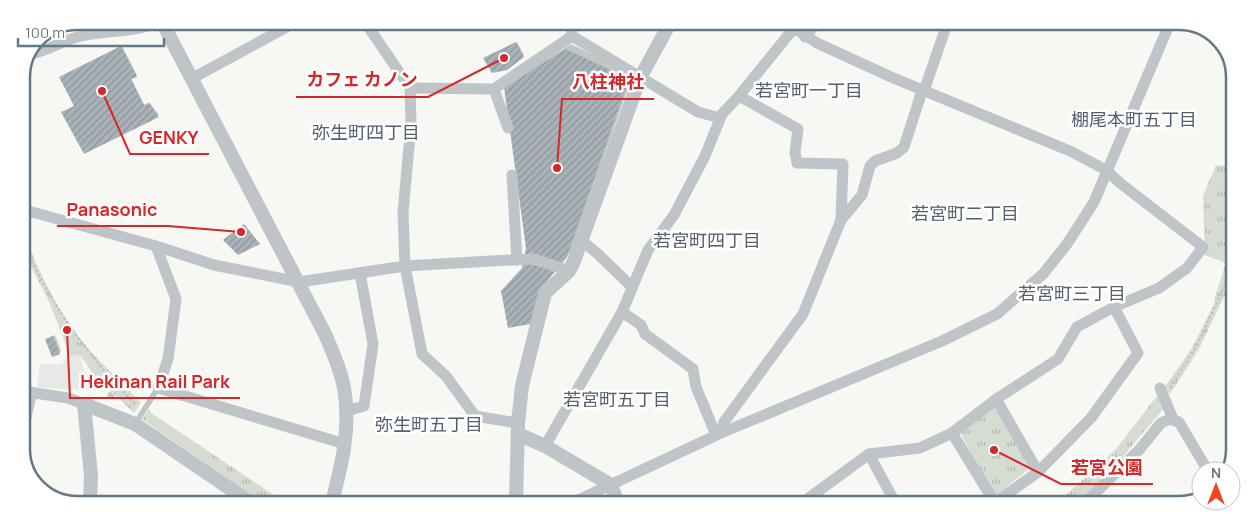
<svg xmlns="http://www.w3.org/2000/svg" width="1256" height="526" font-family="Manrope,'Noto Sans JP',sans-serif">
  <defs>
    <pattern id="park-tufts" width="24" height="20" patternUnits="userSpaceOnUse" patternTransform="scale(1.25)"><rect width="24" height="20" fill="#d7dcd2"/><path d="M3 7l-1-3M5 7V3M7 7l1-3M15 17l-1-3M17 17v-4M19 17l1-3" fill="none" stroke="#b2b7b0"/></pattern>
    <pattern id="building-hatch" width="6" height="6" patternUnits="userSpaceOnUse" patternTransform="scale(1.25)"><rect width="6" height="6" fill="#a8b2b8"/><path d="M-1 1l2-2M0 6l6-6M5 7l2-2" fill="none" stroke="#8c969b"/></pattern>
  </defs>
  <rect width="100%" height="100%" fill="#f7f7f3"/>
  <!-- built -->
  <polygon fill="#e8e9e7" points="80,355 84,371 99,390 37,388 40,364 61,364 70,356"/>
  <!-- park -->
  <g fill="url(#park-tufts)">
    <polygon points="1216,165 1234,168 1233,278 1198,351 1170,394 1164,388 1192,348 1215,302 1214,300 1226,263 1205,255 1203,196"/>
    <path d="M 21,227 C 39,273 61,320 95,356 C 110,372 126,387 141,403 L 134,413 L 109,389 L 104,390 L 80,355 L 70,356 C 63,338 57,320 49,302 C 38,278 21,254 21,227 Z"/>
    <polygon points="1157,396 1165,407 1115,466 1078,504 1056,504 1116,449"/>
    <polygon points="993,405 1030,468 994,497 960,432"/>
    <polygon points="149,409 151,413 283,501 259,501 142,419"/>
  </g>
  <!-- shadow -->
  <g fill="#0003">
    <polygon points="517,42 524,55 506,69 485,58"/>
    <polygon points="571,44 633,74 572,250 544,283 534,318 529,323 523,269 527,248 511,82"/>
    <polygon points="122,46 137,75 131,78 144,105 150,103 159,115 84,152 75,106 61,77"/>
    <polygon points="55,335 61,351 59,353 47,339"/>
    <polygon points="110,391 115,396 112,400 107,395"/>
  </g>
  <!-- building -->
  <g fill="url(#building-hatch)">
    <polygon points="516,42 524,57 507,70 492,73 483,58"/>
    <polygon points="121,46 137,77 131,79 144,105 149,103 159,117 84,154 61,112 74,106 59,77"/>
    <polygon points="566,49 629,79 567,257 540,290 530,324 508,328 501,291 522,268 526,248 504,87"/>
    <polygon points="244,224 260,244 238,255 223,240"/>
    <polygon points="53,336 60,354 52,357 45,339"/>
  </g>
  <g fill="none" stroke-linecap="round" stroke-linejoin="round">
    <!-- path -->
    <g stroke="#b9bdc0" stroke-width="2" stroke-dasharray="2.5 2.5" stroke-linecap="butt">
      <path d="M 21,238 C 51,305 85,353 136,405"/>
      <polyline points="1170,388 1197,345 1233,268"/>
    </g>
    <!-- service -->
    <polyline stroke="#bfc4c8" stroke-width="5.5" points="135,424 158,388"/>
    <!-- minor -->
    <g stroke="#bfc4c8" stroke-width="11">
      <polyline points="365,22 410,88 411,124 403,213 405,266 422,354 446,376 475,416 518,423"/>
      <polyline points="571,23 572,36"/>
      <polyline points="572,36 698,112 720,118"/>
      <polyline points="805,37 816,24"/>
      <path d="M 30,54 C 49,51 63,40 81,36 C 106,30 135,33 158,22"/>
      <polyline points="191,79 296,22"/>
      <polyline points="410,88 494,89 572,36"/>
      <polyline points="494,89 508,128"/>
      <polyline points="924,91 947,24"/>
      <polyline points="739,96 798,129 795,152 797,163 843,164 841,220"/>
      <polyline points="512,175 517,260"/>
      <polyline points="21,209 156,246 214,265 299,282 405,266 491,261 534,259 569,271"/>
      <polyline points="581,240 598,254 631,286"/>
      <polyline points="156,246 176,299 168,359 158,388 345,444"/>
      <polyline points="622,312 641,325 645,334 693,369 696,387 716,435"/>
      <polyline points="1160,388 1173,419"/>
      <polyline points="21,391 68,398 84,404"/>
      <polyline points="996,399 1038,472"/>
      <polyline points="346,411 364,406 373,344 360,273"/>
      <polyline points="721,433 724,422 803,314 841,220 862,195 870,166 875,161 897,153 904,147 922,91"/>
      <polyline points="952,433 995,503"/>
      <polyline points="21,438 32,392"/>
      <polyline points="545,446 622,312 648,250 674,215 705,156 722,114 739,96 794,28 817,43 891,77 1070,151 1106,170 1120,183 1203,247 1187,268 1159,288 1114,307 1077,327 1058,359 998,398 952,433 920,448 869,454 802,503"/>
      <polyline points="869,454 896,504"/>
      <polyline points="572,503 721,433 942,341 997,314 1043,274 1067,244 1094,202 1169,25"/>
      <polyline points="993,504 1038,472 1091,418 1138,353 1114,307"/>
      <polyline points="1084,504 1139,450 1161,423 1170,419 1179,422 1208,471"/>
    </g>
    <!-- tertiary -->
    <g stroke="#bfc4c8" stroke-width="14">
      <path d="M 162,22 L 325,334 C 332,351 341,369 344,388 C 351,427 342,464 332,502"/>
      <polyline points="788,24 794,28"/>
      <polyline points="518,434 545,446 611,485 618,503"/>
      <polyline points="90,501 91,476 84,404 135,424 248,501"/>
      <polyline points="516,502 518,423 522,386 529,357 545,293 569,271 574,261 640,78 670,23"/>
    </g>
  </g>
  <g text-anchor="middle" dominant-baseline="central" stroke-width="5" stroke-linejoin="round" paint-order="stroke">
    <!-- neighbourhood labels -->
    <g font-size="18" fill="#52616b" stroke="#fff">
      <text x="809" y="90">若宮町一丁目</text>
      <text x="1134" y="119">棚尾本町五丁目</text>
      <text x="366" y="132">弥生町四丁目</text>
      <text x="965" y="213">若宮町二丁目</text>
      <text x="707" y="240">若宮町四丁目</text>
      <text x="1072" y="293">若宮町三丁目</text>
      <text x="617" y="399">若宮町五丁目</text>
      <text x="429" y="424">弥生町五丁目</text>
    </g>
  </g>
  <!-- crop -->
  <path d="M0 0H1256V526H0ZM77 30H1179A47 47 0 0 1 1226 77V449A47 47 0 0 1 1179 496H77A47 47 0 0 1 30 449V77A47 47 0 0 1 77 30Z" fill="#fff" fill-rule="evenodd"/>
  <path fill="none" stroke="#647987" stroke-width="2.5" d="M77 30H1179A47 47 0 0 1 1226 77V449A47 47 0 0 1 1179 496H77A47 47 0 0 1 30 449V77A47 47 0 0 1 77 30Z"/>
  <!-- callouts -->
  <path fill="none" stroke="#d62828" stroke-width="2" d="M504 58L428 97H296M557 168L562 99H654M102 91L130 154H209M241 232L168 226H57M67 330L70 398H240M994 450L1061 484H1153"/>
  <g fill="#d62828" stroke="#fff" stroke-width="2">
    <circle cx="504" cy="58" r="5"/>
    <circle cx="557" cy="168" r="5"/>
    <circle cx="102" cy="91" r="5"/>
    <circle cx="241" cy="232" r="5"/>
    <circle cx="67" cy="330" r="5"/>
    <circle cx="994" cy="450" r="5"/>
  </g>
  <g font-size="18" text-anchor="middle" font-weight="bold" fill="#d62828" stroke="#fff" stroke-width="5" stroke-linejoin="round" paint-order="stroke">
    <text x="362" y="86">カフェ カノン</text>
    <text x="608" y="88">八柱神社</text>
    <text x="169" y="144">GENKY</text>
    <text x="112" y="216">Panasonic</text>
    <text x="155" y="388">Hekinan Rail Park</text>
    <text x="1107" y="474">若宮公園</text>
  </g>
  <!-- north arrow -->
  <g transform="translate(1216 486)"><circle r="24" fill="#ffffff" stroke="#c1c9cf"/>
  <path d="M0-4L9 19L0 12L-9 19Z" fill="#f0431b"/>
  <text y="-8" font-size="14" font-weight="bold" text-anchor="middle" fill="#647987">N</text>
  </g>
  <!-- scale -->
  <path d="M18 38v8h146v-8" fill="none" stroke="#647987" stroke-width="2.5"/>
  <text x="25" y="38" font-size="15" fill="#647987" stroke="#ffffff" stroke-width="4" paint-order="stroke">100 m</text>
</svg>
